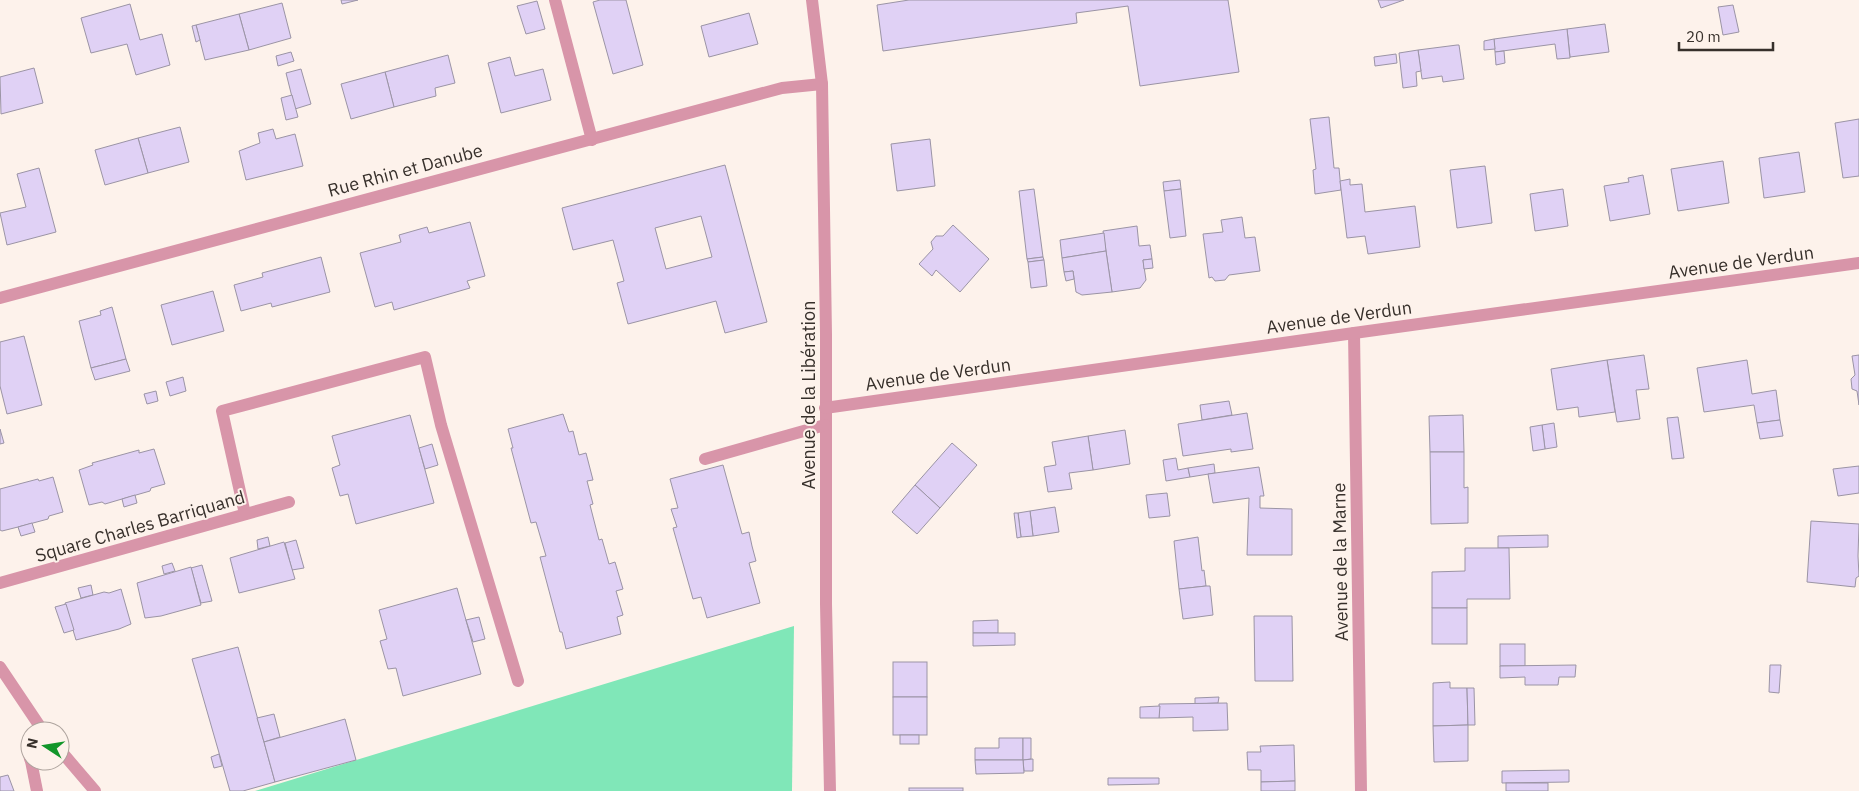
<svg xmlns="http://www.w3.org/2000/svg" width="1859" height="791" font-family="'IBM Plex Sans',sans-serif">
  <rect width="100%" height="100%" fill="#fdf2eb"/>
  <!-- green -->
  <polygon fill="#80e7b8" points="794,626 792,791 255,791"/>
  <!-- building -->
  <g fill="#e0d1f5" stroke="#9b94a5" fill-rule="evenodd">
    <polygon points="341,0 358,0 342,4"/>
    <polygon points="600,0 626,0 643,65 613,74 593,2"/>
    <polygon points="909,0 1228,0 1239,72 1140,86 1128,6 1076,13 1077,23 883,51 877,5"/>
    <polygon points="1378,0 1404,0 1381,8"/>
    <polygon points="537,1 545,29 526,34 517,6"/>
    <polygon points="282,3 291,38 249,50 239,14"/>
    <polygon points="130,4 140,40 162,34 170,65 136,75 127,44 91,53 81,18"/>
    <polygon points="1733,5 1739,32 1723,35 1718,7"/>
    <polygon points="749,13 758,44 709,57 701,26"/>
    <polygon points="239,14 249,50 205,60 196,25"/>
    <polygon points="1605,24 1609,52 1570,57 1567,29"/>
    <polygon points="196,25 200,40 196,42 192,26"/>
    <polygon points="1567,29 1570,58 1557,59 1555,44 1495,52 1494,39"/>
    <polygon points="1494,39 1495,49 1484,50 1484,41"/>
    <polygon points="1457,45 1459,45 1464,79 1443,82 1442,76 1422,79 1418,50"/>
    <polygon points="1418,50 1421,71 1416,72 1417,86 1403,88 1399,53"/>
    <polygon points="1504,51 1505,63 1496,65 1495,52"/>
    <polygon points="291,52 294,61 278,66 276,56"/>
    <polygon points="1396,54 1397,63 1375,66 1374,57"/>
    <polygon points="448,55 455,83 435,88 436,96 394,107 385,72"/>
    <polygon points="510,57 515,76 543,69 551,100 501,113 488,63"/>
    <polygon points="34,68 43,103 1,114 0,77"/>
    <polygon points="301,69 311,104 295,109 286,73"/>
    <polygon points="385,72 394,107 351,119 341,84"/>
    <polygon points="292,95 298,117 286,120 281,98"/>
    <polygon points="1329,117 1334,168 1339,168 1341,190 1315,194 1313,170 1316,169 1310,119"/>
    <polygon points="1859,119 1859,176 1843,178 1835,123"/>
    <polygon points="180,127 189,162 148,173 138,138"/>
    <polygon points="273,129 276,139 295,134 303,166 246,180 239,151 260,143 258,133"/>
    <polygon points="138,138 148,173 105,185 95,150"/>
    <polygon points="930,139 935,186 897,191 891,144"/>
    <polygon points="1799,152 1805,192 1764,198 1759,158"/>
    <polygon points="1723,161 1729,203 1678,211 1671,169"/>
    <path d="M 725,165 L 767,322 L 725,333 L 716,301 L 628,324 L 617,283 L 624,281 L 613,240 L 573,250 L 562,208 ZM 701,216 L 712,257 L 666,269 L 655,228 Z"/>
    <polygon points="1485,166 1492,223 1457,228 1450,170"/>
    <polygon points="39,168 56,232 7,245 0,213 26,207 17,174"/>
    <polygon points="1643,175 1650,214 1610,221 1604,186 1629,182 1628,178"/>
    <polygon points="1350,179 1350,185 1362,184 1365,212 1415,206 1420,247 1368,254 1365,236 1347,238 1340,181"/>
    <polygon points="1180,180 1181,189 1164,191 1163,182"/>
    <polygon points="1034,189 1043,257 1027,259 1019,191"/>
    <polygon points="1181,189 1186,236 1170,238 1164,191"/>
    <polygon points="1563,189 1568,226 1535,231 1530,194"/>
    <polygon points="1242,217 1245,238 1255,237 1260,271 1229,275 1225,280 1215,281 1212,277 1209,278 1203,234 1223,232 1221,220"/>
    <polygon points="470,222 485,276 467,281 470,288 394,310 392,302 375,307 360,253 401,242 399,235 427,227 429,233"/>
    <polygon points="953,225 989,259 960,292 936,270 932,276 919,264 933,249 931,242 936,236 943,236"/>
    <polygon points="1137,226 1139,246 1150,245 1152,259 1143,260 1146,280 1140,288 1112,292 1103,231"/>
    <polygon points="1104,233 1106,251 1062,258 1060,240"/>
    <polygon points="1106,251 1112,292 1082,295 1076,292 1073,271 1064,272 1062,258"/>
    <polygon points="321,257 330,292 272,307 271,303 241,311 234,285 263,277 262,273"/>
    <polygon points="1043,257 1044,260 1028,262 1027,259"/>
    <polygon points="1152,259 1153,268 1144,269 1143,260"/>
    <polygon points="1044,260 1047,286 1031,288 1028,262"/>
    <polygon points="1073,271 1074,279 1066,281 1064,272"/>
    <polygon points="213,291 224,331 172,345 161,305"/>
    <polygon points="112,307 126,359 91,368 79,321 101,315 100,311"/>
    <polygon points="24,336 42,405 7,414 0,386 0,342"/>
    <polygon points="1644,355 1649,389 1636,390 1640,419 1617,422 1607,360"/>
    <polygon points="1859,355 1859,405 1857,391 1852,389 1851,379 1855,375 1852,356"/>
    <polygon points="126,359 130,371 95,380 91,368"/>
    <polygon points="1607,360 1615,412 1579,417 1578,407 1557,410 1551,369"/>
    <polygon points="1747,360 1752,394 1776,390 1780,420 1757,423 1754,405 1704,412 1697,368"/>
    <polygon points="183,377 186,391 170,396 166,382"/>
    <polygon points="156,391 158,401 147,404 144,394"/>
    <polygon points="1229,401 1232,415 1202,420 1200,405"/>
    <polygon points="1247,413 1253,449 1231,452 1231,449 1183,456 1178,424"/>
    <polygon points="563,414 569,432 573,431 579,455 586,453 593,480 587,481 593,504 590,505 599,540 602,539 609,564 615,562 623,589 616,591 623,615 617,617 621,634 566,649 562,632 560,632 540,557 546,556 536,522 531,523 511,448 513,448 508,429"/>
    <polygon points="410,415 434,503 356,524 348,494 340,496 332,468 340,465 332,436"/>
    <polygon points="1463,415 1464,452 1430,452 1429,416"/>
    <polygon points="1678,417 1684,458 1672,459 1667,418"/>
    <polygon points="1780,420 1783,436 1760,439 1757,423"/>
    <polygon points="1554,423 1557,447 1545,449 1542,425"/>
    <polygon points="1542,425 1545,449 1533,451 1530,427"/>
    <polygon points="0,429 4,443 0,444"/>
    <polygon points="1125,430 1130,464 1093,470 1088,436"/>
    <polygon points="1088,436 1093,470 1069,473 1072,489 1048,492 1044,467 1056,465 1052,442"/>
    <polygon points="952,443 977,465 940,508 915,485"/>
    <polygon points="432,444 438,465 425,469 419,448"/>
    <polygon points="154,449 165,484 151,488 150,491 122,499 105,504 102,502 89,505 79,470 93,465 92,463 139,450 139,453"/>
    <polygon points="1430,452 1464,452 1464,488 1468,487 1468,523 1431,524"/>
    <polygon points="1176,458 1178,470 1188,468 1190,477 1166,481 1163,460"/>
    <polygon points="1214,464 1215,473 1190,477 1188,468"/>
    <polygon points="723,465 742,534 749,532 752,546 756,561 749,563 760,603 707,618 701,597 693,599 673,528 677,527 671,509 678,508 670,479"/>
    <polygon points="1859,466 1859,493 1838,496 1833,469"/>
    <polygon points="1259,467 1264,496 1260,496 1260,508 1292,509 1292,555 1247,555 1249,498 1213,503 1208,474"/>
    <polygon points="53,477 63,512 49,516 48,519 18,527 2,531 0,530 0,489 38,479 39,481"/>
    <polygon points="915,485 940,508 917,534 892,512"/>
    <polygon points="1167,493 1170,516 1149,518 1146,495"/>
    <polygon points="135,495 137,503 124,507 122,499"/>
    <polygon points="1055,507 1059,532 1033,536 1030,511"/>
    <polygon points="1030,511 1033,536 1021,537 1018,513"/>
    <polygon points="1014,513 1018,513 1021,537 1017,538"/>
    <polygon points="1811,521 1859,524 1858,556 1859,576 1856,578 1855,587 1807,582"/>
    <polygon points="32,523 35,532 21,536 18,527"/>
    <polygon points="1548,535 1548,547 1498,548 1498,536"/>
    <polygon points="268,537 270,546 258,549 257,540"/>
    <polygon points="1198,537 1202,571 1204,570 1206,586 1179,589 1174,541"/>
    <polygon points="296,540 304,568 292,570 285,543"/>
    <polygon points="284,542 295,579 239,593 230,558"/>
    <polygon points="1465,548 1509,548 1510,599 1467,599 1467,608 1432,608 1432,572 1465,571"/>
    <polygon points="172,563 175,571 164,574 162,566"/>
    <polygon points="202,565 212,601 201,603 191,568"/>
    <polygon points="191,567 201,605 161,616 145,618 137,583"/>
    <polygon points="91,585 93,595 81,598 78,588"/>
    <polygon points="1206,586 1210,586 1213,615 1183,619 1179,589"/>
    <polygon points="457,588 481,674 403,696 396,668 388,669 380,641 387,639 379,610"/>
    <polygon points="121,589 131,624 119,629 76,640 65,603 104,592 109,593"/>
    <polygon points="66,604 74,630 64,633 55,607"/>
    <rect x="1432" y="608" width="35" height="36"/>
    <polygon points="1254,616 1292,616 1293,681 1255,681"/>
    <polygon points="479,617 485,639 473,642 466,620"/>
    <polygon points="998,620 998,633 973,633 973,621"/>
    <polygon points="973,633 1015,633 1015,645 973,646"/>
    <rect x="1500" y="644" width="25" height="22"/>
    <polygon points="238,647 275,782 243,791 230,791 192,659"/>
    <rect x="893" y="662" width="34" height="35"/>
    <polygon points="1576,665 1575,677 1559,677 1558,685 1525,685 1525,677 1500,678 1500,666"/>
    <polygon points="1770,665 1781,665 1779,693 1769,692"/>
    <polygon points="1450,682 1450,688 1467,688 1468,725 1433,726 1433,683"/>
    <polygon points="1467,688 1474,688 1475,725 1468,725"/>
    <rect x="893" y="697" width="34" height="38"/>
    <polygon points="1219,697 1218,703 1195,704 1195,698"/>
    <polygon points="1227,703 1228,730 1193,731 1193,717 1159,718 1159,704"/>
    <polygon points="1160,706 1159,718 1140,718 1140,707"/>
    <polygon points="274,714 280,737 264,742 257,718"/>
    <polygon points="345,719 356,760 275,782 264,742"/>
    <polygon points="1468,725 1468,761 1434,762 1433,726"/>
    <rect x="900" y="735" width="19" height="9"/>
    <polygon points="999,738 1023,738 1023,760 975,760 975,748 999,748"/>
    <polygon points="1023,738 1031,738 1031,759 1023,760"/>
    <polygon points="1294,745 1295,781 1261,782 1261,770 1248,770 1247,752 1261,752 1260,746"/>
    <polygon points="219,754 222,766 214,768 211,757"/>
    <polygon points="1033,759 1033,771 1024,771 1023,760"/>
    <polygon points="975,760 1023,760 1024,773 976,774"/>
    <polygon points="1569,770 1569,782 1502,783 1502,771"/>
    <polygon points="8,775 14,791 0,791 0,777"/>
    <polygon points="1108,778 1159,778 1159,784 1108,785"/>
    <polygon points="1295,781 1295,791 1261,791 1261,782"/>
    <rect x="1506" y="783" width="42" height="8"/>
    <rect x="909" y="788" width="54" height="3"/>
  </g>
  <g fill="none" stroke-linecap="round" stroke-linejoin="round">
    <!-- minor -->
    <g stroke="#d895a9" stroke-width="12">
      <polyline points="555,0 592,140"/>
      <polyline points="812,0 822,84 826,334 826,604 830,791"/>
      <polyline points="0,298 782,88 822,84"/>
      <polyline points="1354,333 1361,791"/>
      <polyline points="825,408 1354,333 1859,263"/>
      <polyline points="705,459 825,425"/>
      <polyline points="245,514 222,411 425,357 441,425 518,681"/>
      <polyline points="0,583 289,502"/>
      <polyline points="0,667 43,731"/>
      <polyline points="30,744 28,748 30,759"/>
      <polyline points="60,750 95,791"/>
      <polyline points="31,761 37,791"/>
    </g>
  </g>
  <g text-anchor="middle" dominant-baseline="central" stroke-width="4" stroke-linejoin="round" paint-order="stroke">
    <!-- street labels -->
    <g font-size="18" fill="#37302b" stroke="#fdf2eb">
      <text transform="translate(405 170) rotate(-15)">Rue Rhin et Danube</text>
      <text transform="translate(1741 262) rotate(-8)">Avenue de Verdun</text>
      <text transform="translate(1339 317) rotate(-8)">Avenue de Verdun</text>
      <text transform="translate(938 374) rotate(-8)">Avenue de Verdun</text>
      <text transform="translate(808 395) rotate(-90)">Avenue de la Libération</text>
      <text transform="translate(140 526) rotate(-16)">Square Charles Barriquand</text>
      <text transform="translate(1340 562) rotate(-91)">Avenue de la Marne</text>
    </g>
  </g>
  <!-- north arrow -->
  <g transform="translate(45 746) rotate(282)"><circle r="24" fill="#fdf2eb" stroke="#aea49e"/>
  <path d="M0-4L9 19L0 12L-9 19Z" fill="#12962a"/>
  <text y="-8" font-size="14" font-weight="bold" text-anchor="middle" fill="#37302b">N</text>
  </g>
  <!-- scale -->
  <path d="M1679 42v8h94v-8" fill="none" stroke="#37302b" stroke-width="2.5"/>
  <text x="1686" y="42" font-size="15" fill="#37302b" stroke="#fdf2eb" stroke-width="4" paint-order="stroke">20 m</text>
</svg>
